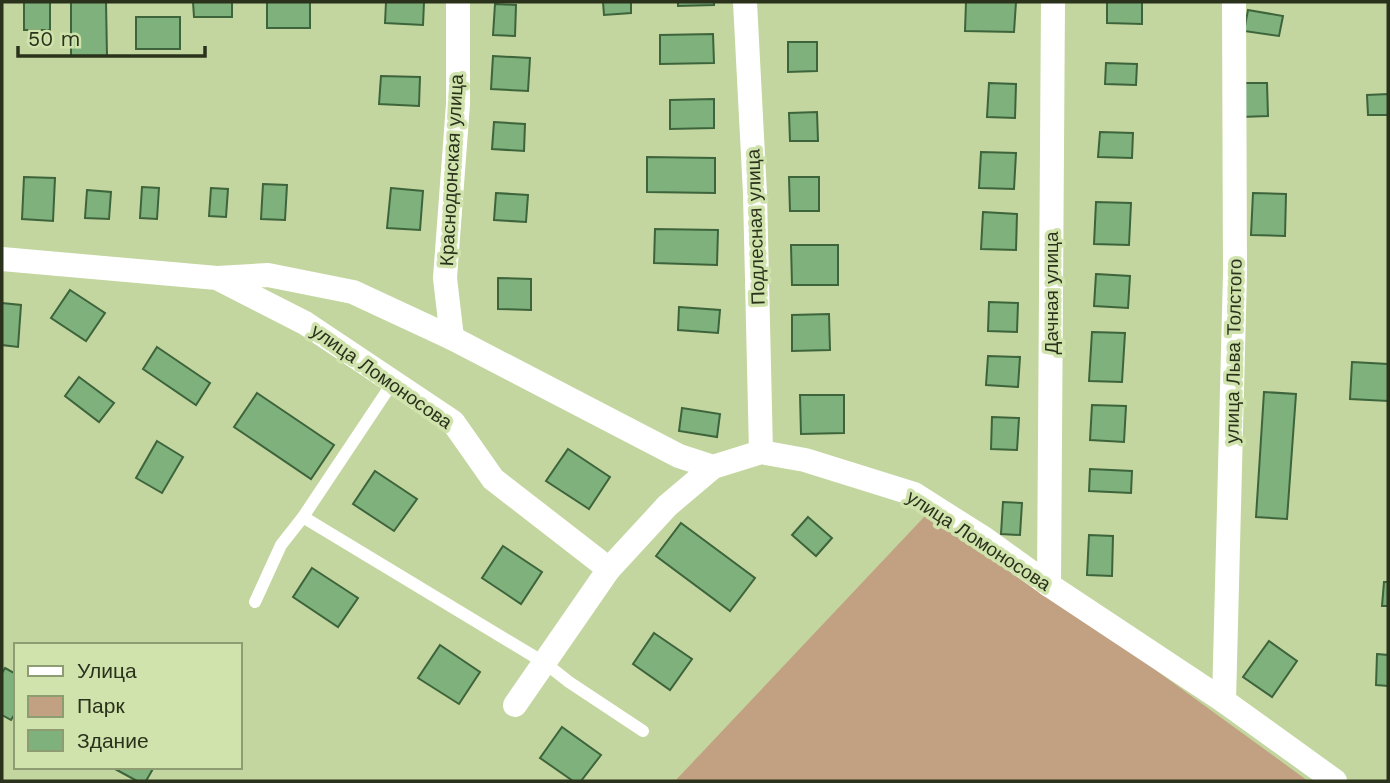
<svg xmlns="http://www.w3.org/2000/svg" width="1390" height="783" viewBox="0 0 1390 783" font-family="'Work Sans',sans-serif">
  <rect width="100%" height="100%" fill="#c3d69f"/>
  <polygon fill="#c2a082" points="925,516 1113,639 1308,781 675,781"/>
  <g fill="#7eb17b" stroke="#3e643c" stroke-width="2">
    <rect x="24" y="2" width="26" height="28"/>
    <polygon points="71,2 106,2 107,56 71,56"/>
    <polygon points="193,2 232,2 232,17 194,17"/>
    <rect x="267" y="2" width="43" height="26"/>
    <polygon points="386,2 424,2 423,25 385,23"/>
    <polygon points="603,2 631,2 631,13 604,15"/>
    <polygon points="678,2 714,2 714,5 678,6"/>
    <polygon points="966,2 1016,2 1014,32 965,31"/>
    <polygon points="1107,2 1142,2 1142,24 1107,23"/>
    <polygon points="495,4 516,5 515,36 493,35"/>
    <polygon points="1248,10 1283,16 1279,36 1244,31"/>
    <rect x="136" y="17" width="44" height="32"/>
    <polygon points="713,34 714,63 660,64 660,35"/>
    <polygon points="788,42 817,42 817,71 788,72"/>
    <polygon points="493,56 530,58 528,91 491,89"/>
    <polygon points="1106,63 1137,64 1136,85 1105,84"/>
    <polygon points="381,76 420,77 419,106 379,104"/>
    <polygon points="989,83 1016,84 1015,118 987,117"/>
    <polygon points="1240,83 1267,83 1268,116 1241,117"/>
    <polygon points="1388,94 1388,115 1368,115 1367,95"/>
    <polygon points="714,99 714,128 670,129 670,100"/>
    <polygon points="817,112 818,141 790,141 789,113"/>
    <polygon points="494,122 525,124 524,151 492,149"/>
    <polygon points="1100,132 1133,133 1132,158 1098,157"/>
    <polygon points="981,152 1016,153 1014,189 979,188"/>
    <polygon points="647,157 715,158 715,193 647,192"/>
    <polygon points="24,177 55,178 53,221 22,219"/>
    <polygon points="789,177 819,177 819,211 790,211"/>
    <polygon points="263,184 287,185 285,220 261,219"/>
    <polygon points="142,187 159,188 157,219 140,218"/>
    <polygon points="211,188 228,189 226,217 209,216"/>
    <polygon points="391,188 423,191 420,230 387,228"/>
    <polygon points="87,190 111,192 109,219 85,218"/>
    <polygon points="496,193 528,195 526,222 494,220"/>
    <polygon points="1253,193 1286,194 1285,236 1251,235"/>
    <polygon points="1096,202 1131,203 1129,245 1094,244"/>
    <polygon points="983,212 1017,214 1016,250 981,249"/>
    <polygon points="655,229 718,230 717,265 654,263"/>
    <polygon points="791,245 838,245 838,285 792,285"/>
    <polygon points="1096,274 1130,276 1128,308 1094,306"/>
    <polygon points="498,278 531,279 531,310 498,309"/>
    <polygon points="70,290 105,313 86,341 51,318"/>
    <polygon points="989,302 1018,303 1017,332 988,331"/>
    <polygon points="2,303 21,305 18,347 2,345"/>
    <polygon points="679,307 720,310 718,333 678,330"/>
    <polygon points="829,314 830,350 792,351 792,315"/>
    <polygon points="1092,332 1125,333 1122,382 1089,381"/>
    <polygon points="157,347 210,383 196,405 143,369"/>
    <polygon points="988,356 1020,357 1018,387 986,385"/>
    <polygon points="1352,362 1388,364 1388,401 1350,399"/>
    <polygon points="79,377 114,403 99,422 65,396"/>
    <polygon points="1264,392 1296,394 1287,519 1256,517"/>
    <polygon points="257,393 334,445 311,479 234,427"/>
    <polygon points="800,395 844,395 844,433 801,434"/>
    <polygon points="1092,405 1126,406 1124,442 1090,440"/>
    <polygon points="682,408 720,414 717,437 679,431"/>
    <polygon points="992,417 1019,418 1017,450 991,449"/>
    <polygon points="157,441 183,457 162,493 136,478"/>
    <polygon points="568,449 610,477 589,509 546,481"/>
    <polygon points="1090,469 1132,471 1131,493 1089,491"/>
    <polygon points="375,471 417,499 394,531 353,504"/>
    <polygon points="1003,502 1022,503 1020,535 1001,534"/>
    <polygon points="808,517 832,538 816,556 792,535"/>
    <polygon points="681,523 755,578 730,611 656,556"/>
    <polygon points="1089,535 1113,536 1112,576 1087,575"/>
    <polygon points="503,546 542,572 521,604 482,578"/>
    <polygon points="312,568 358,598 338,627 293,597"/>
    <polygon points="1384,582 1388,582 1388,606 1382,606"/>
    <polygon points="654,633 692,659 670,690 633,664"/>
    <polygon points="1269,641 1297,661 1272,697 1243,677"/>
    <polygon points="440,645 480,672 459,704 418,678"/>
    <polygon points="1377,654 1388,655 1388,686 1376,685"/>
    <polygon points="5,668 16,674 16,712 11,720 2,715 2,673"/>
    <polygon points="562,727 601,755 581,781 573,781 540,758"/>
    <polygon points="116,767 154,767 146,781 137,781 115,769"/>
  </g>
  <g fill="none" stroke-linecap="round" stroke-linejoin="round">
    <g stroke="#fff" stroke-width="12">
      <polyline points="303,517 545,663 569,682 643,731"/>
      <polyline points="255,602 281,545 303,517 393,382"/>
    </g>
    <g stroke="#fff" stroke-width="24">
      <polyline points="745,2 755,194 761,452"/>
      <polyline points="2,259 217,278 305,323 453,422 493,479 609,569"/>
      <polyline points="217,278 268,275 353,292 452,338 679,456 713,467"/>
      <polyline points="452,338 445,278 458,104 458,2"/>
      <polyline points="1049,585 1053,2"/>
      <polyline points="1224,701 1235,273 1234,2"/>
      <polyline points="515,705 609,569 667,506 713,467 761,452 805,460 914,494 985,539 1049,585 1224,701 1335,781"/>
    </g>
  </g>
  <g text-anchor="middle" stroke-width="7" stroke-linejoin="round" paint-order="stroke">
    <g font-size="19" fill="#2b321c" stroke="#d0e3ac">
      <text transform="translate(451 170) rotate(-87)" y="7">Краснодонская улица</text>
      <text transform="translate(755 227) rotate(-92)" y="7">Подлесная улица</text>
      <text transform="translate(1051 293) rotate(-90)" y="7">Дачная улица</text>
      <text transform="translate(1233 351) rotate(-89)" y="7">улица Льва Толстого</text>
      <text transform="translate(382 376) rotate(35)" y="7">улица Ломоносова</text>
      <text transform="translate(979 540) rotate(33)" y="7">улица Ломоносова</text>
    </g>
  </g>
  <rect width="1390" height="783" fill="none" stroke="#2b321c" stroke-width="7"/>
  <rect x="14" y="643" width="228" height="126" fill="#d0e3ac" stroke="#8e9c72" stroke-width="2"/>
  <rect x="28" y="666" width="35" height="10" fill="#ffffff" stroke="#8e9c72" stroke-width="2"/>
  <text x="77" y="678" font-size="21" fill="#2b321c">Улица</text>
  <rect x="28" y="696" width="35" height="21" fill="#c2a082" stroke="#8e9c72" stroke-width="2"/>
  <text x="77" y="713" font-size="21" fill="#2b321c">Парк</text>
  <rect x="28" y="730" width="35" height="21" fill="#7eb17b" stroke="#8e9c72" stroke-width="2"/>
  <text x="77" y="748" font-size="21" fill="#2b321c">Здание</text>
  <path d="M18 46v10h187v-10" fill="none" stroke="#2b321c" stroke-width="3.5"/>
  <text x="28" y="46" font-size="21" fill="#2b321c" stroke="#d0e3ac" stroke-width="5" paint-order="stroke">50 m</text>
</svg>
